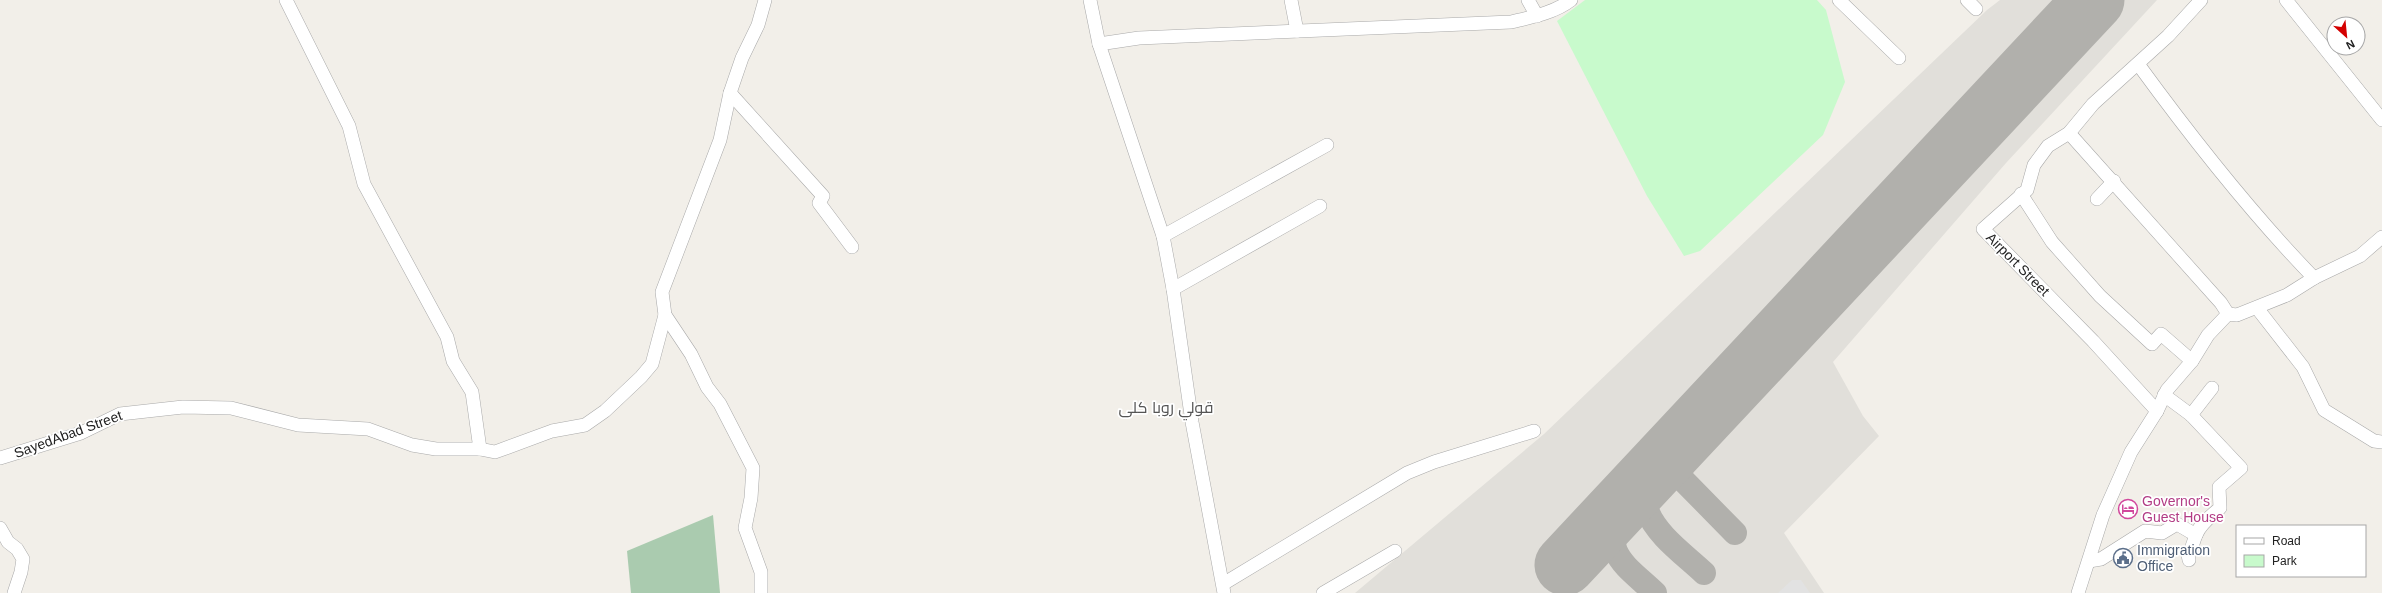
<svg xmlns="http://www.w3.org/2000/svg" width="2382" height="593" viewBox="0 0 2382 593" font-family="Helvetica,Cairo,sans-serif">
  <rect width="100%" height="100%" fill="#f2efe9"/>
  <polygon fill="#e1dfda" points="2000,0 2157,0 2006,163 1833,362 1863,416 1879,436 1784,533 1824,593 1355,593 1544,434 1987,10"/>
  <polygon fill="#aacbaf" points="713,515 720,593 631,593 627,551"/>
  <polygon fill="#c8facc" points="1585,0 1817,0 1826,10 1845,82 1823,135 1700,251 1684,256 1647,196 1557,21"/>
  <polygon fill="#e2e2e2" points="1792,580 1801,580 1810,593 1778,593"/>
  <g fill="none" stroke-linecap="round" stroke-linejoin="round">
    <g stroke="#b1b0ac" stroke-width="24">
      <polyline points="1684,437 1679,457 1682,479 1735,533"/>
      <path d="M1651,473C1647,485 1643,498 1647,510C1656,535 1685,555 1704,573"/>
      <path d="M1619,508C1602,554 1623,563 1655,593"/>
    </g>
    <polyline stroke="#b1b0ac" stroke-width="61" points="1565,565 2094,0"/>
    <defs>
      <g id="minor">
        <polyline points="286,0 349,126 364,184 447,337 453,361 472,392 480,449"/>
        <polyline points="1090,0 1099,44 1163,236 1173,289 1192,422 1224,593"/>
        <polyline points="1291,0 1297,31"/>
        <polyline points="1528,0 1537,16"/>
        <polyline points="1839,0 1899,58"/>
        <polyline points="1967,0 1976,9"/>
        <polyline points="2286,0 2382,120"/>
        <path d="M1099,44L1139,38L1511,22C1532,17 1554,13 1571,0"/>
        <path d="M2138,64C2192,138 2250,212 2314,278"/>
        <polyline points="730,93 823,196 819,203 852,247"/>
        <polyline points="2069,133 2221,303 2228,314"/>
        <polyline points="2021,194 2052,242 2100,296 2152,344 2161,334 2192,361"/>
        <polyline points="2097,199 2114,181"/>
        <polyline points="1163,236 1327,145"/>
        <polyline points="1173,289 1320,206"/>
        <polyline points="2257,308 2303,367 2324,410 2374,441 2382,442"/>
        <path d="M2164,395L2191,415L2241,468L2219,487L2220,508C2211,516 2200,524 2196,535C2193,542 2193,547 2188,555L2189,560"/>
        <polyline points="2157,411 2093,341 1983,229 2027,190 2034,165 2048,146 2069,133 2093,104 2168,36 2201,0"/>
        <polyline points="2191,415 2212,388"/>
        <polyline points="0,458 81,433 120,414 183,407 231,408 298,425 368,429 412,445 436,449 480,449 495,452 552,431 585,425 605,411 641,377 652,364 665,315"/>
        <polyline points="0,528 8,542 17,549 23,559 21,572 14,593"/>
        <polyline points="2089,561 2101,559 2145,531 2162,533 2177,524 2196,535"/>
        <polyline points="1223,584 1407,473 1434,462 1534,431"/>
        <polyline points="761,593 761,572 745,528 751,498 753,468 720,404 707,387 691,354 665,315 662,292 720,140 730,93 742,58 758,25 765,0"/>
        <polyline points="1323,593 1395,551"/>
        <polyline points="2078,593 2103,515 2131,452 2157,411 2167,390 2192,361 2208,335 2228,314 2237,315 2287,295 2314,278 2360,256 2382,237"/>
      </g>
    </defs>
    <use href="#minor" stroke="#a9a9a9" stroke-width="14"/>
    <use href="#minor" stroke="#fff" stroke-width="13"/>
  </g>
  <defs>
    <symbol id="hotel-ring" viewBox="-11 -11 22 22"><circle r="9.5" fill="#fff" stroke="#d1479c" stroke-width="1.5"/><path d="M-6-4.5h1.5V1H6V5H4.5V3h-9V5H-6ZM-4 0a1.8 1.8 0 1 1 3.6 0ZM.5 0V-2.5h3Q6-2.5 6 0Z" fill="#d1479c"/></symbol>
    <symbol id="civic-ring" viewBox="-11 -11 22 22"><circle r="9.5" fill="#fff" stroke="#5c6f8a" stroke-width="1.5"/><path d="M-.6-6.5H3V-4.5H.6V-3L4-1V1h2V6H-6V1h2V-1L-.6-3ZM-1.2 2.5V6h2.4V2.5Z" fill="#5c6f8a"/></symbol>
  </defs>
  <g fill-rule="evenodd">
    <use href="#hotel-ring" x="2117" y="498" width="22" height="22"/>
    <use href="#civic-ring" x="2112" y="547" width="22" height="22"/>
  </g>
  <g text-anchor="middle" stroke-width="3.5" stroke-linejoin="round" paint-order="stroke">
    <g font-size="14" fill="#222" stroke="#fff">
      <text transform="translate(2018 264) rotate(45)" y="5">Airport Street</text>
      <text transform="translate(68 434) rotate(-20)" y="5">SayedAbad Street</text>
    </g>
    <g font-size="14" fill="#b23c85" stroke="#fff" text-anchor="start">
      <text x="2142" y="506">Governor's<tspan x="2142" dy="16">Guest House</tspan></text>
    </g>
    <g font-size="14" fill="#4e5e75" stroke="#fff" text-anchor="start">
      <text x="2137" y="555">Immigration<tspan x="2137" dy="16">Office</tspan></text>
    </g>
    <g font-size="16" fill="#555" stroke="#fff">
      <text x="1166" y="413">قولي روبا کلی</text>
    </g>
  </g>
  <rect x="2236" y="525" width="130" height="52" fill="#ffffff" stroke="#a7a7a7"/>
  <rect x="2244" y="538" width="20" height="6" fill="#ffffff" stroke="#a7a7a7"/>
  <text x="2272" y="545" font-size="12" fill="#222222">Road</text>
  <rect x="2244" y="555" width="20" height="12" fill="#c8facc" stroke="#a7a7a7"/>
  <text x="2272" y="565" font-size="12" fill="#222222">Park</text>
  <g transform="translate(2346 36) rotate(153)"><circle r="19" fill="#ffffff" stroke="#a7a7a7"/>
  <path d="M0-3L7 15L0 10L-7 15Z" fill="#d40000"/>
  <text y="-6" font-size="11" font-weight="bold" text-anchor="middle" fill="#222222">N</text>
  </g>
</svg>
